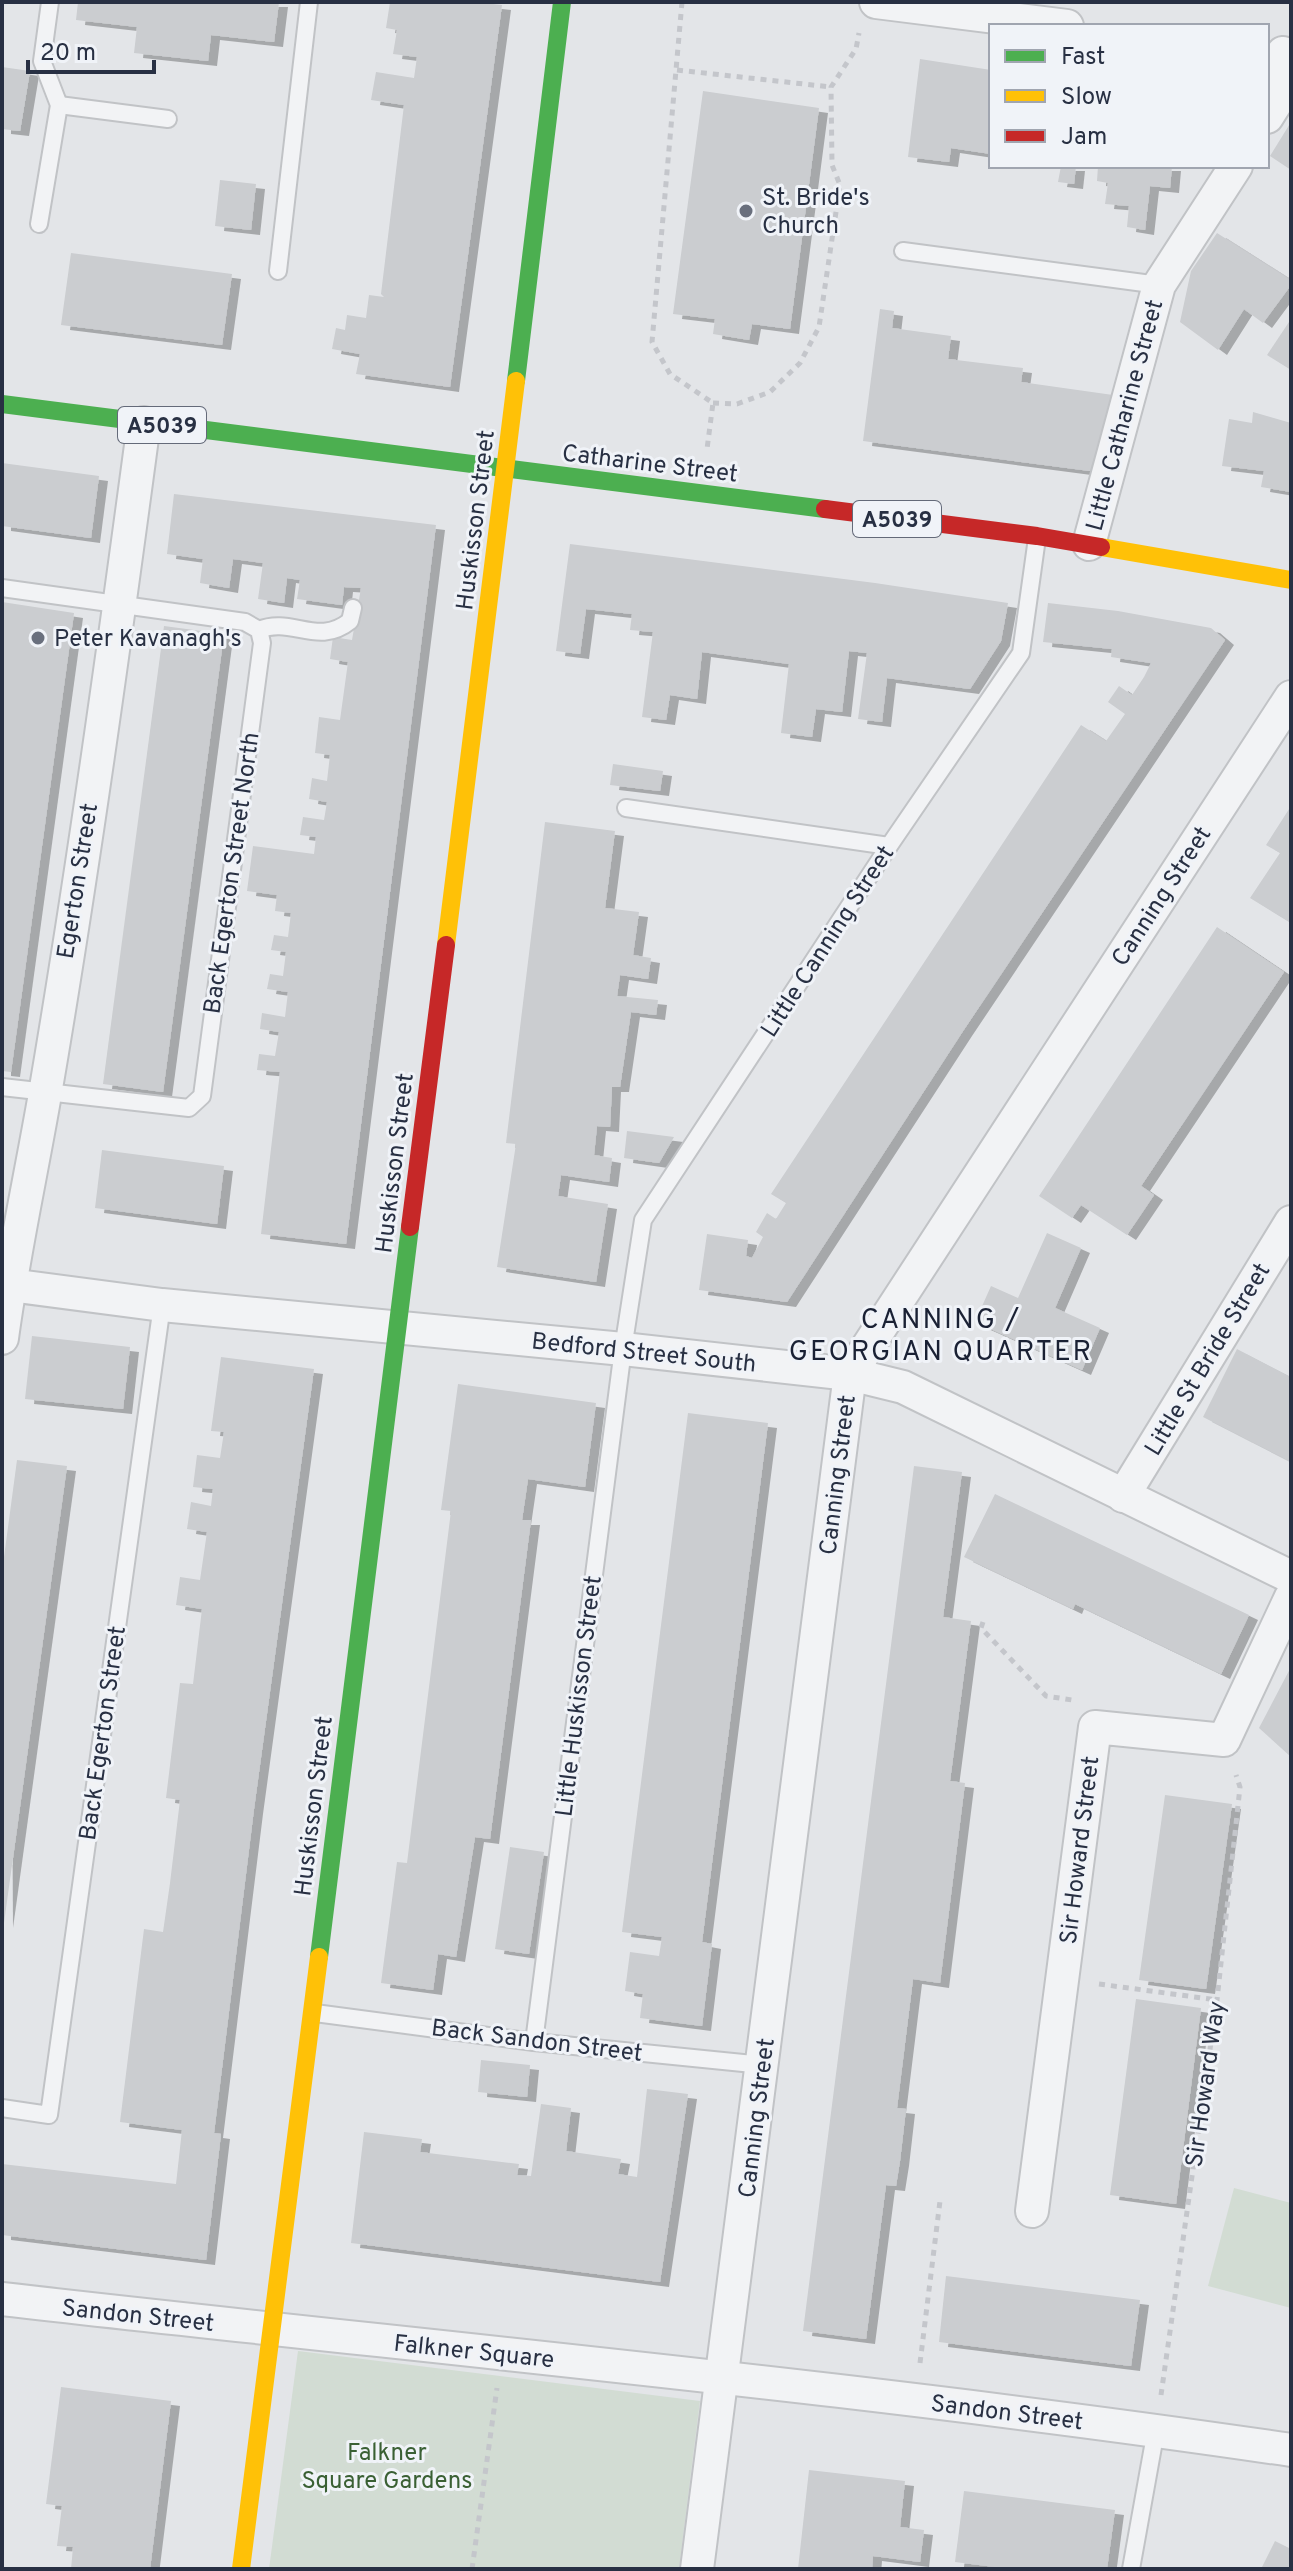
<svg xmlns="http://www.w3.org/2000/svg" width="1293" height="2571" viewBox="0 0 1293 2571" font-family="Overpass,sans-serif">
  <defs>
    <filter id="shadow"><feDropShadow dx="9" dy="5" stdDeviation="0" flood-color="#0004"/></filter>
  </defs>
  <rect width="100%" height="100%" fill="#e3e5e8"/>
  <g fill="#d2dcd3">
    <polygon points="1234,2188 1291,2203 1291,2308 1208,2286"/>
    <polygon points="298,2351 700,2401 679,2569 269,2569"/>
  </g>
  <g fill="#cbcdd0" filter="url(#shadow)">
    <polygon points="78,2 279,2 274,42 211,35 208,61 134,53 137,27 76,20"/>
    <polygon points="390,2 475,2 502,5 450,387 356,374 360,354 332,349 336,328 345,330 347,315 366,318 369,295 384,297 381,294 404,105 371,100 376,72 414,78 417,57 393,54 397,30 386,28"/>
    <polygon points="920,59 991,70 991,154 951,148 949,162 908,157"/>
    <polygon points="2,67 30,71 20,131 2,129"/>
    <polygon points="703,91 819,108 790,329 752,324 749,340 713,334 715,319 673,314"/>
    <polygon points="1291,122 1291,170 1270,156"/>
    <polygon points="1061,166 1076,166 1074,184 1058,182"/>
    <polygon points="1098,166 1172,166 1170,188 1150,186 1145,230 1127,227 1129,206 1105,204 1108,183 1097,181"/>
    <polygon points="220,180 256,184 251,230 215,226"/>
    <polygon points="1217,233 1291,280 1291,285 1263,323 1244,309 1218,350 1180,322 1191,271"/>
    <polygon points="71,253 232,274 222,345 61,325"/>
    <polygon points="880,309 894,311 892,328 951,336 948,359 1023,368 1021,382 1113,395 1090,471 863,441"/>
    <polygon points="1291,319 1291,370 1267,355"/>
    <polygon points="1253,412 1291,423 1291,492 1261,487 1264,471 1222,466 1229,419 1252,423"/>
    <polygon points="2,463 99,476 91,538 2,526"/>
    <polygon points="174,494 436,525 346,1244 261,1234 280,1072 257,1070 259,1054 275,1056 279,1032 260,1029 262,1013 285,1017 288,992 267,989 270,974 283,976 286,952 271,950 274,935 288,937 291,913 275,911 277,895 247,891 253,846 314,854 316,837 300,835 303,817 324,820 327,802 309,799 312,778 327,781 330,755 315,753 319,717 340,720 348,662 330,659 333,637 352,640 361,588 344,587 342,605 297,599 300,580 287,578 284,603 258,599 263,563 233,559 229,588 200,583 203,559 167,554"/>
    <polygon points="570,544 875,583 1008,603 1001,641 970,689 887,678 882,722 858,719 867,653 849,651 842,712 816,709 812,737 781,733 789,664 702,652 697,699 670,695 666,720 642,717 653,632 630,630 632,614 586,609 580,654 556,651"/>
    <polygon points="2,602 74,613 11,1072 2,1071"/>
    <polygon points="1048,603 1118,611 1211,628 1225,640 963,1031 787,1302 699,1290 707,1234 748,1240 746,1256 752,1258 763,1237 756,1232 767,1213 776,1219 786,1203 771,1194 1081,725 1106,741 1125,714 1108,702 1119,686 1132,695 1144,677 1151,663 1111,657 1112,649 1043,642"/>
    <polygon points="164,626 224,634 163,1092 103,1084"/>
    <polygon points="613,764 663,771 660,791 610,785"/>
    <polygon points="1291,806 1291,919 1289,922 1250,898 1280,853 1266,845"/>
    <polygon points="545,822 615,831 605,908 639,912 633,955 651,958 648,979 620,975 617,996 658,1000 656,1015 631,1012 620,1087 612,1087 610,1127 597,1126 594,1155 612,1158 609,1182 561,1175 558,1196 608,1204 596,1282 497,1267 516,1144 506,1143"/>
    <polygon points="1217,927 1284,972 1141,1186 1154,1195 1127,1235 1081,1205 1072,1218 1039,1196"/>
    <polygon points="627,1131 674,1137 659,1163 624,1158"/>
    <polygon points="102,1150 224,1166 217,1224 95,1208"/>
    <polygon points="1047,1233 1081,1248 1055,1308 1100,1328 1082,1370 975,1322 991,1286 1018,1298"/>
    <polygon points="32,1336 130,1347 123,1409 25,1399"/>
    <polygon points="1237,1349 1291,1377 1291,1462 1203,1417"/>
    <polygon points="221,1357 314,1369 254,1809 214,2133 221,2134 206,2260 2,2235 2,2164 176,2184 182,2130 120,2122 144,1929 163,1932 170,1883 180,1800 166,1798 180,1683 193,1684 202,1609 176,1605 180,1577 200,1580 207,1532 187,1529 191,1502 211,1506 213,1489 193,1487 197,1455 220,1458 224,1432 211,1431"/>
    <polygon points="458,1384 596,1403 585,1487 528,1479 522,1520 531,1520 490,1839 475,1837 456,1957 438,1954 433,1990 381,1983 397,1862 407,1863 451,1511 441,1510"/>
    <polygon points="688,1413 768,1423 702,1942 712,1944 702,2026 640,2018 643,1994 625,1991 630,1952 659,1956 662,1937 622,1932"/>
    <polygon points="17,1460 67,1466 4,1923 2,1572"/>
    <polygon points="914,1466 962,1472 943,1617 971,1621 950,1781 965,1783 940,1983 913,1979 897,2108 906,2109 900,2161 896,2186 886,2185 866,2339 803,2331"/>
    <polygon points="995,1494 1249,1615 1221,1674 1075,1604 1073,1609 964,1557"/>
    <polygon points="1291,1667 1291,1757 1259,1728"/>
    <polygon points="1165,1795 1232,1804 1206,1989 1139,1980"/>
    <polygon points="510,1847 544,1852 529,1954 495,1949"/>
    <polygon points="1136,1999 1201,2008 1176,2204 1110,2195"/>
    <polygon points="481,2060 530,2065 527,2097 478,2092"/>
    <polygon points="647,2089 688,2094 660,2282 351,2243 364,2132 422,2139 420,2152 519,2164 517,2175 531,2176 541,2104 571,2108 566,2151 621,2159 618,2174 637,2177"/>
    <polygon points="946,2276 1140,2300 1131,2366 939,2342"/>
    <polygon points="61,2387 171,2401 150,2569 71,2569 73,2547 57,2546 62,2506 46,2504"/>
    <polygon points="809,2470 905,2481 900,2527 924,2530 920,2562 873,2556 872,2569 798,2569"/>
    <polygon points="964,2491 1115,2510 1107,2569 1011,2569 955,2562"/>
    <polygon points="1275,2541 1291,2549 1291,2569 1261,2569"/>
  </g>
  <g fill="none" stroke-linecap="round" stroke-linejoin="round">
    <defs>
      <g id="lane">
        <polyline points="59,105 168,119"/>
        <polyline points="39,224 59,105 42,61 50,2"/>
        <polyline points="903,251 1159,285"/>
        <polyline points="278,271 309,2"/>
        <polyline points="2,588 245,622 259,630 262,643 202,1096 189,1108 2,1087"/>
        <path d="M259,630C291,616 318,647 350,621L353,608"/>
        <polyline points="626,808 889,846"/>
        <polyline points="315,2013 534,2042 763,2065"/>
        <polyline points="534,2042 623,1349 643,1220 889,846 1021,653 1037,538"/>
        <polyline points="2,2108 49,2115 162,1305"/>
        <polyline points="1131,2569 1156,2430"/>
      </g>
      <g id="street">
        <polyline points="876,2 1067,26"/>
        <polyline points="1267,117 1286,87 1283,53"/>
        <polyline points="1089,544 1159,285 1236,166"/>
        <polyline points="2,1284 162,1305 623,1349 850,1374 903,1387 1291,1577"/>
        <path d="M2,1338C13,1256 31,1175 45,1094C83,871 114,647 144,423"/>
        <polyline points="1123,1496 1291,1222"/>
        <polyline points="1032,2211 1095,1727 1224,1740 1291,1597"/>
        <path d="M2,2299C432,2348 863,2387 1291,2450"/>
        <polyline points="697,2569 850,1374 1291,697"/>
      </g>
    </defs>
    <use href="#lane" stroke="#c1c3c6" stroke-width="20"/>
    <use href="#street" stroke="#c1c3c6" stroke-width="36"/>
    <g stroke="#c4c6cb" stroke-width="5" stroke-dasharray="6 6" stroke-linecap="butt">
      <polyline points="682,2 652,342 670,374 713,403 707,449"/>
      <polyline points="677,70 831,87"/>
      <polyline points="713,403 737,404 770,392 800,363 819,327 840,185 832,165 831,87 856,49 859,33"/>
      <polyline points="983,1622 981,1628 1046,1696 1072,1700"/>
      <polyline points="1099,1984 1217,2000"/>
      <polyline points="920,2363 940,2201"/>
      <polyline points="1161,2395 1217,2000 1240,1787 1236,1775"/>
      <polyline points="472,2569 497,2388"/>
    </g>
    <use href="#lane" stroke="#f2f3f5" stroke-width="16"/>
    <use href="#street" stroke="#f2f3f5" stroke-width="32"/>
    <g stroke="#4caf50" stroke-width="18">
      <polyline points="516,381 562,2"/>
      <polyline points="2,404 825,509"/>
      <polyline points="319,1957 410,1227"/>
    </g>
    <g stroke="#ffc107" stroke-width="18">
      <polyline points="1101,547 1291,580"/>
      <polyline points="446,945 516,381"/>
      <polyline points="241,2569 319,1957"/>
    </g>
    <g stroke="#c62828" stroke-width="18">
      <polyline points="825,509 1037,536 1101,547"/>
      <polyline points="410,1227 446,945"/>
    </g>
  </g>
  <g fill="#696f7d" stroke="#f0f3f8" stroke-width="3">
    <circle cx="746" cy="211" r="8"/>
    <circle cx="38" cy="638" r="8"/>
  </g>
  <g text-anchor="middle" stroke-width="6" stroke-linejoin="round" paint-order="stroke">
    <g fill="#f0f3f8" stroke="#646a79" stroke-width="2">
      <rect x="118" y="407" width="88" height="36" rx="6"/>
      <rect x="853" y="501" width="88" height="36" rx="6"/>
    </g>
    <g font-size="22" font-weight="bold" fill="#283043">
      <text x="162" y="433">A5039</text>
      <text x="897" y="527">A5039</text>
    </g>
    <g font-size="24" fill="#283043" stroke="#f0f3f8" text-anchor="start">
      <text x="762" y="205">St. Bride's<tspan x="762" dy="28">Church</tspan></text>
      <text x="54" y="646">Peter Kavanagh's</text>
    </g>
    <g font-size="24" fill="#283043" stroke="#f0f3f8">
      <text transform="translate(1124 415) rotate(-75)" y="8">Little Catharine Street</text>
      <text transform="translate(650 463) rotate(7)" y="8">Catharine Street</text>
      <text transform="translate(475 520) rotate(-83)" y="8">Huskisson Street</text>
      <text transform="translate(231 873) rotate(-82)" y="8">Back Egerton Street North</text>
      <text transform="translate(77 881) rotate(-81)" y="8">Egerton Street</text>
      <text transform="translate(1161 896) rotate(-57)" y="8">Canning Street</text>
      <text transform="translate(827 941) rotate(-57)" y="8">Little Canning Street</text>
      <text transform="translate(394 1163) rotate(-83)" y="8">Huskisson Street</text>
      <text transform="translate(644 1352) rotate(6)" y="8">Bedford Street South</text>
      <text transform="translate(1207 1359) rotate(-59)" y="8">Little St Bride Street</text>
      <text transform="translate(837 1475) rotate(-83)" y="8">Canning Street</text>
      <text transform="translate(578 1696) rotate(-83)" y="8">Little Huskisson Street</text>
      <text transform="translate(102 1733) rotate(-82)" y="8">Back Egerton Street</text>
      <text transform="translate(313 1806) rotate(-83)" y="8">Huskisson Street</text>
      <text transform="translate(1079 1850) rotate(-83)" y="8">Sir Howard Street</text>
      <text transform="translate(537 2040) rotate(7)" y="8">Back Sandon Street</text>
      <text transform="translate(1205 2084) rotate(-82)" y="8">Sir Howard Way</text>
      <text transform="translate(756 2118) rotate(-83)" y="8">Canning Street</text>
      <text transform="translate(138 2315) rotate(6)" y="8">Sandon Street</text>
      <text transform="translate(474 2351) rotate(6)" y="8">Falkner Square</text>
      <text transform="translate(1007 2412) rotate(7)" y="8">Sandon Street</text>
    </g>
    <g font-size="24" fill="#3a6034" stroke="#f0f3f8">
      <text x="387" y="2460">Falkner<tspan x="387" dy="28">Square Gardens</tspan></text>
    </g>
    <g font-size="28" letter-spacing="2" fill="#1a2134" stroke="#f0f3f8">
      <text x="941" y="1328">CANNING /<tspan x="941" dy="32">GEORGIAN QUARTER</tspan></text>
    </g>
  </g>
  <rect width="1293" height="2571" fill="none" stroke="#283043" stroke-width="8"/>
  <rect x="989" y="24" width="280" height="144" fill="#f0f3f8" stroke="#a0a5b0" stroke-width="2"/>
  <rect x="1005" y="50" width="40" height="12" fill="#4caf50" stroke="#a0a5b0" stroke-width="2"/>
  <text x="1061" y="64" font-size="24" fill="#283043">Fast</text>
  <rect x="1005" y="90" width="40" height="12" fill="#ffc107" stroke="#a0a5b0" stroke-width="2"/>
  <text x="1061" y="104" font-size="24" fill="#283043">Slow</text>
  <rect x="1005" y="130" width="40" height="12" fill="#c62828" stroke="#a0a5b0" stroke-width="2"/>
  <text x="1061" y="144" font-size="24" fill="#283043">Jam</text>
  <path d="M28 60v12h126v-12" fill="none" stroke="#283043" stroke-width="4"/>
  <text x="40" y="60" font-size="24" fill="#283043" stroke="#f0f3f8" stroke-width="6" paint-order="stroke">20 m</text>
</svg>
